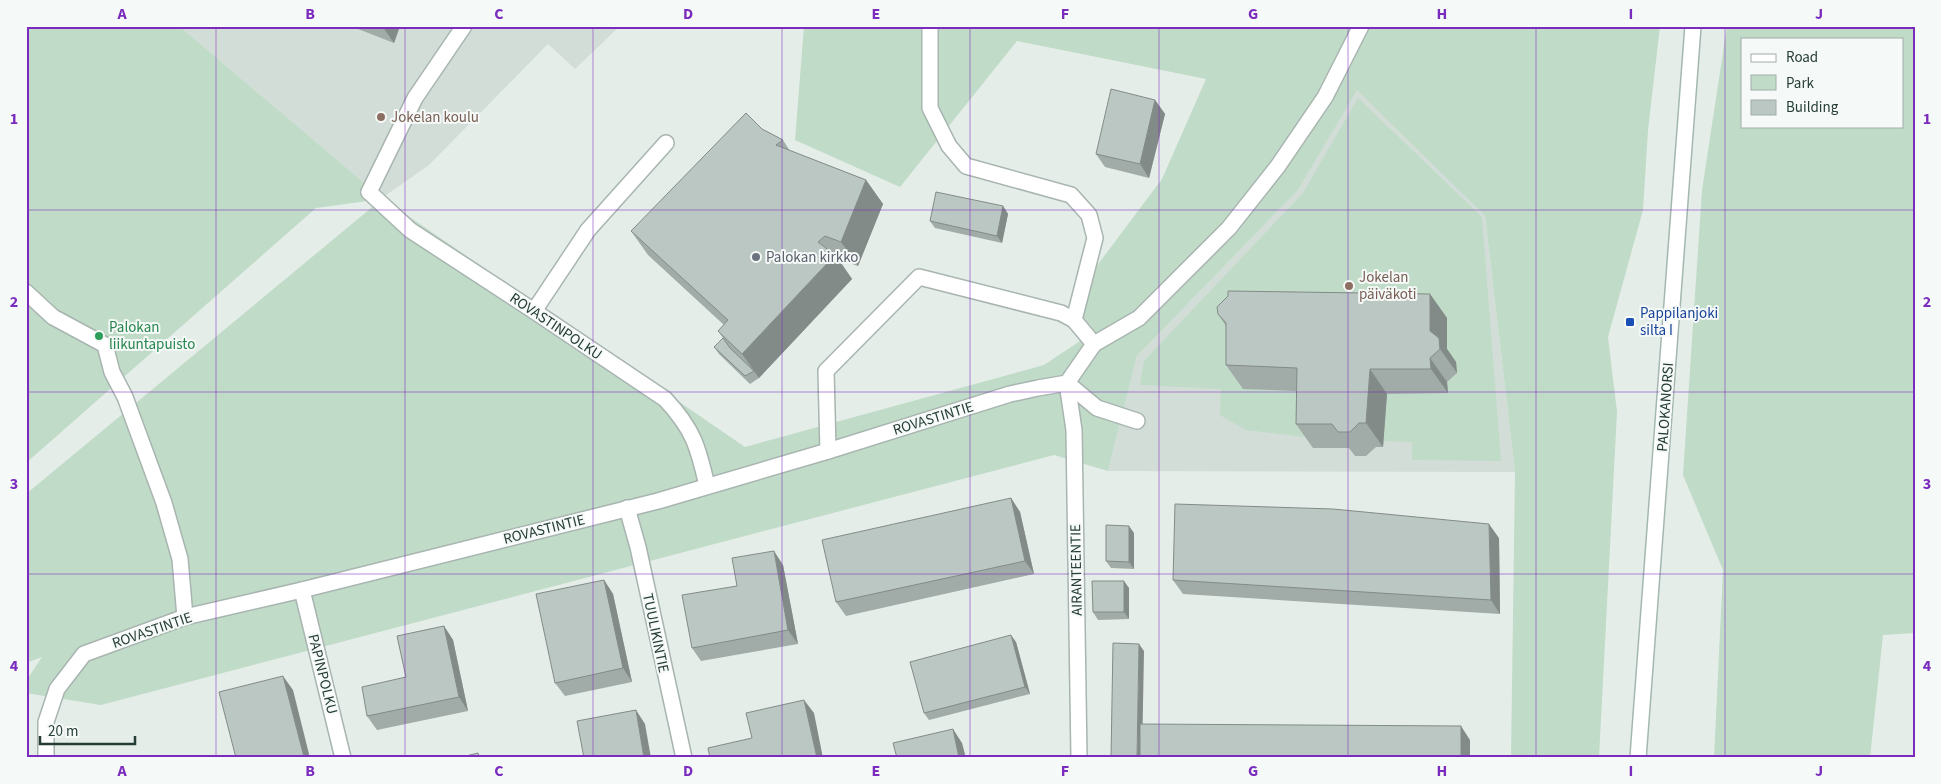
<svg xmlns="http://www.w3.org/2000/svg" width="1941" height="784" viewBox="0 0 1941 784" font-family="'Source Sans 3',sans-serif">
  <rect width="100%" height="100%" fill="#e5ede9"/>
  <g fill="#d3ddd8">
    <polygon points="179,26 620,26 575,69 548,44 429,165 382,198"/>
    <polygon points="1357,89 1485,216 1515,472 1108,471 1137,356 1298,190"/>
  </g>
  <g fill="#c0dbc7" fill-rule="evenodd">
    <polygon points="26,26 179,26 382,198 745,447 1044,365 1095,331 1083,317 1093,271 1162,179 1206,79 1017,41 900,187 795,140 804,26 1660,26 1648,130 1643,210 1608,337 1617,412 1599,758 1511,758 1515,472 1485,216 1357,90 1298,190 1137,356 1108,471 1054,455 101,705 26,693 26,681 42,657 26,663 26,494 382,199 316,208 26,463"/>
    <path d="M1727,26H1915V633L1883,635L1870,758H1714L1723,570L1683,475L1702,190ZM1742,39H1902V126H1742Z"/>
    <polygon points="1358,98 1482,217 1501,461 1412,460 1412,442 1383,441 1387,394 1447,382 1457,373 1456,362 1314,392 1313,438 1246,430 1220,415 1221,389 1140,385 1144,361 1303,193"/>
  </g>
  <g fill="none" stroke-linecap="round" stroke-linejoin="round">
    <defs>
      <g id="service">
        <polyline points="930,26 930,108 949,146 966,166 1071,195 1089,215 1095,238 1074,320"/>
        <polyline points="369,192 415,98 464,26"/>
        <polyline points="26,292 53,317 105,345 112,372 125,397 164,503 180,559 185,617"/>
        <polyline points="534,311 588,230 666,143"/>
        <polyline points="1067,383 1097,408 1137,421"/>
        <polyline points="828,451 826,371 919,277 1061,313 1074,320 1094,344 1139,318 1229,228 1278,166 1325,97 1361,26"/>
      </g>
      <g id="minor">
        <path d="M369,192L410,230L534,311L665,399C693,429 698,446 707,486"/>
        <polyline points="1067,383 1074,430 1079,758"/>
        <polyline points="627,508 638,547 684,758"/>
        <polyline points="302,590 343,758"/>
        <polyline points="46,758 46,722 57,689 84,654 185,617 302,590 658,501 828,451 1010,394 1038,388 1067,383 1094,344"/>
      </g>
      <polyline id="secondary" points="1638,758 1693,26"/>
    </defs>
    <use href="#service" stroke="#a8b5b0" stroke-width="18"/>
    <use href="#minor" stroke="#a8b5b0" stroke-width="18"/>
    <use href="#secondary" stroke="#a4b7b0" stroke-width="18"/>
    <use href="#service" stroke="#fff" stroke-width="15"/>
    <use href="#minor" stroke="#fff" stroke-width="15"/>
    <use href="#secondary" stroke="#fff" stroke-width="15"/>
  </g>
  <g fill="#a1aba7">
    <polygon points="356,26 400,26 394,43 358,29"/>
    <polygon points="1155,100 1165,114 1149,178 1105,167 1096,154"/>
    <polygon points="762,129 783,140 790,151 866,180 883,204 858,266 841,260 840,261 852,279 759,378 750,384 719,354 714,347 723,338 718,331 724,325 648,255 631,231"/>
    <polygon points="1003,206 1008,214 1002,243 935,228 930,221"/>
    <polygon points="1430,294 1447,318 1447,349 1456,362 1457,373 1447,382 1448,393 1387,394 1383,447 1376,447 1366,456 1355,456 1349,448 1313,448 1296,424 1296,391 1243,389 1226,365 1226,326 1218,314"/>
    <polygon points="1011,498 1020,512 1034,574 846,616 836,602"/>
    <polygon points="1134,533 1134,569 1111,568 1106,561"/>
    <polygon points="1499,538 1500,614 1183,594 1173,580"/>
    <polygon points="783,565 798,644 701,661 692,648 737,586"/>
    <polygon points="604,580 613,594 632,682 565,696 555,683"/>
    <polygon points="1129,588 1129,619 1098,620 1093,612"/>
    <polygon points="444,626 453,640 468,711 377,730 367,716 406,677"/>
    <polygon points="1016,642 1030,694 929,720 924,713"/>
  </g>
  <g fill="#838b88">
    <polygon points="382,26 400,26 394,43"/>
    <polygon points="1155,100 1165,114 1149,178 1140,164"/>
    <polygon points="866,180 883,204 858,266 841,242"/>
    <polygon points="1003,206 1008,214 1002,243 997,236"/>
    <polygon points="835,255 852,279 759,378 742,354"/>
    <polygon points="1430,294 1447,318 1447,349 1456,362 1457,373 1440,349 1430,331"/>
    <polygon points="1430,358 1447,382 1448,393 1431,369"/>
    <polygon points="1370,369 1387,394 1383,447 1366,423"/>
    <polygon points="1011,498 1020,512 1034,574 1025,561"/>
    <polygon points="1489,524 1499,538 1500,614 1491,600"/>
    <polygon points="1129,526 1134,533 1134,569 1129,562"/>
    <polygon points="774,551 783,565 798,644 788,630"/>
    <polygon points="604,580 613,594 632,682 623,668"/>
    <polygon points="1124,581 1129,588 1129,619 1124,612"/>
    <polygon points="444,626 453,640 468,711 459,697"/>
    <polygon points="1011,635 1016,642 1030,694 1025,687"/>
    <polygon points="1139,644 1144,651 1142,758 1137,758"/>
    <polygon points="283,676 293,690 310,758 304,758 304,757"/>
    <polygon points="804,700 814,713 823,758 817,758"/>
    <polygon points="636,710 645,724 651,758 644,758"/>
    <polygon points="1461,726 1470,740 1470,758 1461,758"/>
    <polygon points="953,729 962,743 966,758 959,758"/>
  </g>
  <g fill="#bbc7c2" stroke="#838b88">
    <polygon points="1111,89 1155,100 1140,164 1096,154"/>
    <polygon points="746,113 762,129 783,140 776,145 866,180 841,242 825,236 818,242 835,255 742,354 718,331 728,320 631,231"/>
    <polygon points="936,192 1003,206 997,236 930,221"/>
    <polygon points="1228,291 1430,294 1430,331 1439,338 1440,349 1430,358 1431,369 1370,369 1366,423 1359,423 1350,432 1338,432 1332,424 1296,424 1297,368 1226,365 1226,323 1218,314 1217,307 1228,296"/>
    <polygon points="723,338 730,348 754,371 745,376 714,347"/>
    <polygon points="1011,498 1025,561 836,602 822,540"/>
    <polygon points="1175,504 1333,509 1489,524 1491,600 1173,580"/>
    <polygon points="1106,525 1129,526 1129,562 1106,561"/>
    <polygon points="774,551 788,630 692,648 682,595 737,586 732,558"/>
    <polygon points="604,580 623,668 555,683 536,594"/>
    <polygon points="1092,581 1124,581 1124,612 1093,612"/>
    <polygon points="444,626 459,697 367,716 362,687 406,677 397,636"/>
    <polygon points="1011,635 1025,687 924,713 910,662"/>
    <polygon points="1113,643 1139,644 1137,758 1111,758"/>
    <polygon points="283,676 304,757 301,758 236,758 219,692"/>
    <polygon points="804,700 817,758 710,758 708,748 752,738 746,713"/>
    <polygon points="636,710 644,758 584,758 577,721"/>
    <polygon points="1140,724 1461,726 1461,758 1140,758"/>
    <polygon points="953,729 959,758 897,758 893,743"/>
    <polygon points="478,753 480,758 458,758"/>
  </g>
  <path fill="none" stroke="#7b2cbf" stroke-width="1" stroke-opacity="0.55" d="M216,26V758M405,26V758M593,26V758M782,26V758M970,26V758M1159,26V758M1348,26V758M1536,26V758M1725,26V758M26,210H1915M26,392H1915M26,574H1915"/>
  <g fill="#8d6e63" stroke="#f5f9f7" stroke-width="2">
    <circle cx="381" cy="117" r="5"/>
    <circle cx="1349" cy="286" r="5"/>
  </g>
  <circle fill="#6b7280" stroke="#f5f9f7" stroke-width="2" cx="756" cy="257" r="5"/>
  <rect fill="#1a4fb4" stroke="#f5f9f7" stroke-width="2" x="1625" y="317" width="10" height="10" rx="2.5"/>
  <circle fill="#2e9e5b" stroke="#f5f9f7" stroke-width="2" cx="99" cy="336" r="5"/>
  <g text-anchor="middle" stroke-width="4" stroke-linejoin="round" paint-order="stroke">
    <g font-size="15" fill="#785e54" stroke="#f5f9f7" text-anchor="start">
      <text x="391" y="122">Jokelan koulu</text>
      <text x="1359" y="282">Jokelan<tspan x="1359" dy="17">päiväkoti</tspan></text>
    </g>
    <g font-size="15" fill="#5b616d" stroke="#f5f9f7" text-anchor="start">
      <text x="766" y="262">Palokan kirkko</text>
    </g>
    <g font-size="15" fill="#164399" stroke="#f5f9f7" text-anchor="start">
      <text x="1640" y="318">Pappilanjoki<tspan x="1640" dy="17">silta I</tspan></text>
    </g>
    <g font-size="15" fill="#263d36" stroke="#f5f9f7">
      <text transform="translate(556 326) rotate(34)" y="5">ROVASTINPOLKU</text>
      <text transform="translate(1665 407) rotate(-86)" y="5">PALOKANORSI</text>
      <text transform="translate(933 418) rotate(-17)" y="5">ROVASTINTIE</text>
      <text transform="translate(544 529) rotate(-14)" y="5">ROVASTINTIE</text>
      <text transform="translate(1076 570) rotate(-91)" y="5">AIRANTEENTIE</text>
      <text transform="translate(152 630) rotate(-19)" y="5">ROVASTINTIE</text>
      <text transform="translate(656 633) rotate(78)" y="5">TUULIKINTIE</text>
      <text transform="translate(323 674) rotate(76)" y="5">PAPINPOLKU</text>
    </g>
    <g font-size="15" fill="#27864d" stroke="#f5f9f7" text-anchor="start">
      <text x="109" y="332">Palokan<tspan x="109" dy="17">liikuntapuisto</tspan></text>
    </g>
  </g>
  <rect width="1941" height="784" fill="none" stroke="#f5f9f7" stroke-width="55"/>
  <rect x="1741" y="38" width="162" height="90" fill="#f5f9f7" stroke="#a2aeaa"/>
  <rect x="1751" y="54" width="25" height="8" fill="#ffffff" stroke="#a2aeaa"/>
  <text x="1786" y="62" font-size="15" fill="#263d36">Road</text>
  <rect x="1751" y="75" width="25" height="15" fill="#c0dbc7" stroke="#a2aeaa"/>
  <text x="1786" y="88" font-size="15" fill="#263d36">Park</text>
  <rect x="1751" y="100" width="25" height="15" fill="#bbc7c2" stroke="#a2aeaa"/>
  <text x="1786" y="112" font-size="15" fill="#263d36">Building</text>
  <path d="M40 736v8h95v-8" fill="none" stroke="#263d36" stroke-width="2.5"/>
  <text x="48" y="736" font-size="15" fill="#263d36" stroke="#f5f9f7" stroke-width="4" paint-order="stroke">20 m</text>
  <rect x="28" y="28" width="1886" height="728" fill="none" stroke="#7b2cbf" stroke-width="2"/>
  <g font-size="16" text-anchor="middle" font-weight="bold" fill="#7b2cbf">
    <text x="122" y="19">A</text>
    <text x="310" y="19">B</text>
    <text x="499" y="19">C</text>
    <text x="688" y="19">D</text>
    <text x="876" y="19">E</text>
    <text x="1065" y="19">F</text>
    <text x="1253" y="19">G</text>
    <text x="1442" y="19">H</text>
    <text x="1631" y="19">I</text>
    <text x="1819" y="19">J</text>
    <text x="14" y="124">1</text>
    <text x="1927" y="124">1</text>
    <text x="14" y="307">2</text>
    <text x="1927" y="307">2</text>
    <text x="14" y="489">3</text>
    <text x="1927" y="489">3</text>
    <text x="14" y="671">4</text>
    <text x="1927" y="671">4</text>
    <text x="122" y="776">A</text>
    <text x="310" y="776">B</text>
    <text x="499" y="776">C</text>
    <text x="688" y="776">D</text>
    <text x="876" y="776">E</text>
    <text x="1065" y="776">F</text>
    <text x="1253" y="776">G</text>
    <text x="1442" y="776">H</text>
    <text x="1631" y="776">I</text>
    <text x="1819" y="776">J</text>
  </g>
</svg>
